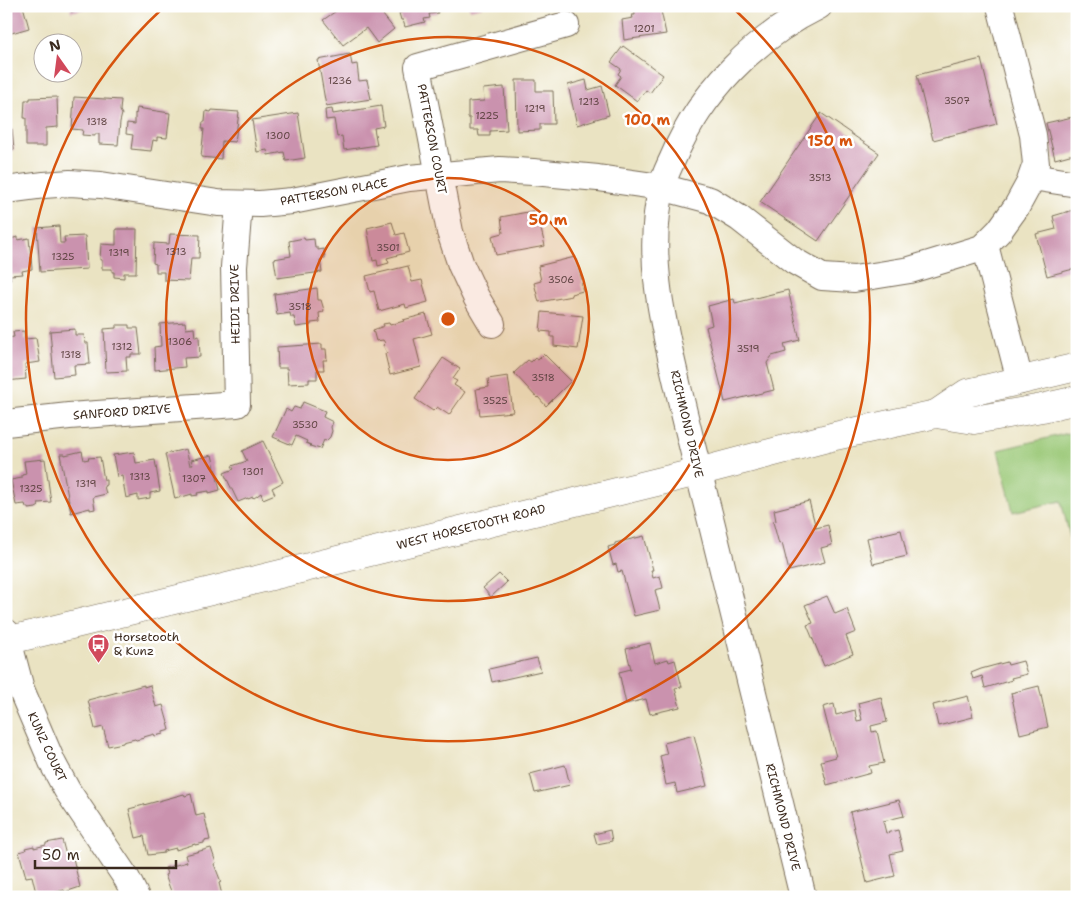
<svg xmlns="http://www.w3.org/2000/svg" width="1083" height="903" viewBox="0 0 1083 903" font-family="'Shantell Sans',sans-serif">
  <rect width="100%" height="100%" fill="#fff"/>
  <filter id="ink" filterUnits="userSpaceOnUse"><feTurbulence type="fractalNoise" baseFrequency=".02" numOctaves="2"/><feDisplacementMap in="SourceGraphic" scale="10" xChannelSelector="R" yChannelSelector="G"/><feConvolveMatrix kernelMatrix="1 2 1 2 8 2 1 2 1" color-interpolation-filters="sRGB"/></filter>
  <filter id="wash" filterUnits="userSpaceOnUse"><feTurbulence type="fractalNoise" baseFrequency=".0096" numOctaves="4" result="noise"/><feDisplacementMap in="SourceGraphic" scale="20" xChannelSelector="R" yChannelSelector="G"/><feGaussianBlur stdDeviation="1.12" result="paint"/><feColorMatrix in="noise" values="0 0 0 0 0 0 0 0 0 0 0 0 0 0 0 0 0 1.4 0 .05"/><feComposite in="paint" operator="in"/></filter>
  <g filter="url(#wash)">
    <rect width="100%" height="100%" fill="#eae3c2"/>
    <polygon fill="#9ac876" stroke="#6a794a" points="1077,431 1077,565 1061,501 1013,512 998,450"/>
    <g id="blocks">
      <g fill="#ca92ae">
        <polygon points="6,6 23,6 29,28 8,34 6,30"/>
        <polygon points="70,6 92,6 92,7 71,12"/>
        <polygon points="343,6 383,6 387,12 383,15 394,29 377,43 366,28 343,45 323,20 342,7 343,9"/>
        <polygon points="399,6 436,6 438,13 429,14 430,18 424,19 425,22 405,27 403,20 401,20 399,13 402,12"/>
        <polygon points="469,6 483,6 483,7 470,10"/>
        <polygon points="634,6 660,6 666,34 624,40 622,20 633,18 632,15 635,15"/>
        <polygon points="623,46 663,75 650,93 646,90 637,101 615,85 621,76 618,74 621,69 611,62"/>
        <polygon points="350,54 352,65 357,64 359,81 367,80 371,99 326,106 318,60"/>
        <polygon points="981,59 997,124 933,140 917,75"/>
        <polygon points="516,80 536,80 536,91 553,91 554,124 540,124 540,130 517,131"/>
        <polygon points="586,80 588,90 602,86 609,115 577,125 568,85"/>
        <polygon points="504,87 507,130 490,131 490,136 479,136 478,130 470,130 470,118 468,118 468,102 484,101 483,89"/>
        <polygon points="57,97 58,127 46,128 46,146 26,146 26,118 24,118 25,100 30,100 30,98"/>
        <polygon points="74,97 121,100 120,111 122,114 120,122 118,145 99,144 99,134 95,134 95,136 82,135 83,130 72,129"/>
        <polygon points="381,106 384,126 374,128 377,145 344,150 342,136 337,137 334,119 326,120 325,110 332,109 333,114"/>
        <polygon points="137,108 170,113 167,138 157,137 157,141 153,140 151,151 131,149 133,135 126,134 127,123 135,124 135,113 136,114"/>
        <polygon points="212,110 239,112 235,142 222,141 221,159 201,157 204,129 202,129 203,122 205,122 206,111 211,112"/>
        <polygon points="298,113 305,158 286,161 284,152 268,155 267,150 257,152 252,120"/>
        <polygon points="821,113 879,153 818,241 760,202"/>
        <polygon points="1077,116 1077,153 1055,159 1046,123"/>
        <polygon points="6,129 12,129 14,150 6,151"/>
        <polygon points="1077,209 1077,268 1047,276 1036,234 1056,229 1053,216"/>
        <polygon points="533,211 536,226 540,225 545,246 496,255 492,236 503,233 501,217"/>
        <polygon points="392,222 396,235 404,233 409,252 387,258 389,263 378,266 377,260 373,261 367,228"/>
        <polygon points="59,226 60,243 65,243 64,237 85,236 87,269 40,272 37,228"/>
        <polygon points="116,229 137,229 136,273 124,273 124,278 114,277 114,272 112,272 112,269 102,269 102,260 100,260 101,244 116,245"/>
        <polygon points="170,234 200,235 199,258 191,258 189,281 164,280 164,272 156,272 156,264 153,263 154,243 169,244"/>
        <polygon points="18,237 18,240 29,238 32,269 22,271 23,274 10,275 11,280 6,280 6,240"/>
        <polygon points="304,238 305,240 314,239 315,248 318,248 318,250 324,249 325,259 320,260 322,272 277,278 274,259 291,256 289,241"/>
        <polygon points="575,257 583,283 581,284 583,291 571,294 572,296 539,302 534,283 541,281 538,266"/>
        <polygon points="408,266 412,282 422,280 428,302 406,308 405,304 379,311 374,291 370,292 366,276"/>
        <polygon points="317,288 318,300 321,300 324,310 323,312 319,313 320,322 311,323 311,325 296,327 294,317 291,317 290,313 277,315 274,294"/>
        <polygon points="788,290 800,340 784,344 786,352 772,356 767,363 774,390 725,402 706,327 712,325 708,306 734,299 735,303"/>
        <polygon points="542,312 583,316 578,349 554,346 554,337 551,337 551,332 540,331"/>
        <polygon points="426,314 432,334 414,339 421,367 390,375 385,354 387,353 383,345 385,343 383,340 376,341 373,330 384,326 383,324 389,323 390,325 404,321 403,320"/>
        <polygon points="185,322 186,329 194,328 195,337 199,336 200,357 184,358 185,367 155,370 154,347 161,346 160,324"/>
        <polygon points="116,325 129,325 129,328 138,328 141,354 131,354 131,357 126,357 127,371 106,372 104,329 116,328"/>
        <polygon points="75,329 75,335 84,335 85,343 88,343 90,364 74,365 75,375 54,377 50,331"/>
        <polygon points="24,331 25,339 36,338 40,362 25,364 26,379 6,381 6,338 14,337 13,332"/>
        <polygon points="322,344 322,349 326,349 327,360 323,360 324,370 317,370 317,379 309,379 309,383 288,384 287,368 278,368 277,347"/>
        <polygon points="544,354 571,381 546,406 538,397 537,398 514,373 528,360 531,362 535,358 538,360"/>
        <polygon points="443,358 460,369 453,379 457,381 454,385 465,392 449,415 437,407 433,411 415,399"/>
        <polygon points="508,376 513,412 480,415 476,389 489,387 488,379"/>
        <polygon points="303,402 325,411 323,417 333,422 331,427 332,431 330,437 326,441 324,440 320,449 310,446 311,445 306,443 307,441 296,436 292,445 273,437 286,409 291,412 294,407 300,409"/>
        <polygon points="263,441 283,482 272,488 275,494 263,499 261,493 254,498 253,497 248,499 248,498 238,502 224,473 234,469 232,466 247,461 242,451"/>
        <polygon points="186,449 190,465 193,465 191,460 212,455 220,490 209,493 209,491 197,493 198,495 192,496 192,494 175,499 165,454"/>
        <polygon points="82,451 84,460 89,459 88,458 100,457 104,480 106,480 106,485 104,486 106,494 93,497 95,509 90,510 90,508 71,513 60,454 65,454 65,455"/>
        <polygon points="134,452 136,463 155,460 160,491 150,493 150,498 138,500 138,495 126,498 122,476 117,477 113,455"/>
        <polygon points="45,459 51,502 38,503 39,506 36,508 29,509 26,507 25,504 16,505 11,480 22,478 22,475 26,474 24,461"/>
        <polygon points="809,501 816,528 828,525 832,545 821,548 825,562 789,571 782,543 779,544 773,522 776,521 774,510"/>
        <polygon points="901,530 907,556 873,564 867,538"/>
        <polygon points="644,536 653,570 651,570 653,578 660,576 663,588 655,590 660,610 634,616 622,571 618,572 616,564 613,565 608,547 615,545 615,543"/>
        <polygon points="499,574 507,582 491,597 483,588"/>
        <polygon points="827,596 835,614 847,609 856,632 846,636 853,654 824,666 807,625 813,623 805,605"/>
        <polygon points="650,643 655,663 668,659 669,662 675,660 682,687 675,688 680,707 650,714 646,699 626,704 619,672 631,669 626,649"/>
        <polygon points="537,658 541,671 492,682 489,669"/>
        <polygon points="1023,661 1027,674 1011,678 1012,680 985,688 982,676 973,679 971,673 981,669 1007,662 1008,665"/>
        <polygon points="144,685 144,687 150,685 156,707 163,705 170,730 163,732 163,734 155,736 154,734 144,737 144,738 136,740 135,739 123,742 123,743 108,746 103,727 95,729 88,700"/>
        <polygon points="1039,686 1048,727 1020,734 1011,693"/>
        <polygon points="968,696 973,717 938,726 933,705"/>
        <polygon points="881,697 887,722 871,726 872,732 877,731 884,763 869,766 871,773 827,785 821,761 836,757 823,707 834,704 836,715 855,710 857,721 862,720 858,703"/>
        <polygon points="694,735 707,786 677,793 675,783 666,785 660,756 667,754 664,743"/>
        <polygon points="565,765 570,785 535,793 530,774"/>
        <polygon points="184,794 185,796 191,794 196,816 204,814 210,840 204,841 204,843 195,845 195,844 176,850 176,848 164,851 164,853 148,855 144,836 136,838 129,809"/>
        <polygon points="899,800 904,816 883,821 886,833 898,830 903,851 890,854 895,876 867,883 850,812"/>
        <polygon points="610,830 612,841 597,844 594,834"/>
        <polygon points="62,840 67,859 73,858 80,887 65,892 64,890 53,893 53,895 45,897 37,897 32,876 26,877 19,852 26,850 25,848 34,846 34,848 46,845 46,843"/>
        <polygon points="211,848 216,863 214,864 221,882 219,883 222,895 224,897 171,897 170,894 172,894 165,875 167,874 165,868 187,862 185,855"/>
      </g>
    </g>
  </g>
  <g filter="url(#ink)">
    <use href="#blocks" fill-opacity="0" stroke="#786b57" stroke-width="1"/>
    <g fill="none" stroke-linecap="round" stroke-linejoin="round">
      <defs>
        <g id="minor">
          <polyline points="1032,177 1077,184"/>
          <polyline points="6,190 44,185 70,183 101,185 218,203 260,204 292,201 409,178 500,170 533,172 598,178 661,187 710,200 739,218 794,261 822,277 854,279 910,270 982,248 999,231 1017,206 1029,184 1036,164 1033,135 1000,6"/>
          <polyline points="985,245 1020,381"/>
          <polyline points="492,324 476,297 461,265 450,232 418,67 566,25"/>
          <polyline points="6,423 69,416 237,404 234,267 239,204"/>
          <polyline points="6,632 21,689 53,764 67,790 127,879 136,897"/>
          <path d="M803,897C772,772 741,647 711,521C699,474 687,426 676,379C661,315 646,251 662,186C664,176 669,167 673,158C701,92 754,38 819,6"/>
        </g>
        <g id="major">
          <polyline points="936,414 974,420 1042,408 1077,400"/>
          <polyline points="6,641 698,472 835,436 936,414 967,393 1077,367"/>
        </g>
      </defs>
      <use href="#minor" stroke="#786b57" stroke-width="28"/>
      <use href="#major" stroke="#786b57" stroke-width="29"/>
      <use href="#minor" stroke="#fff" stroke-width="26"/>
      <use href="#major" stroke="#fff" stroke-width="28"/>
    </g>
  </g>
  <circle cx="448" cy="319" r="141" fill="#d7540e" fill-opacity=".12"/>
  <g fill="none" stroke="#d7540e" stroke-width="2.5">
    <circle cx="448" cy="319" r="141"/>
    <circle cx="448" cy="319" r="282"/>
    <path d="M733 8A422 422 0 1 1 163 8"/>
  </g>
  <defs>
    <symbol id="bus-pin" viewBox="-11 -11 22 30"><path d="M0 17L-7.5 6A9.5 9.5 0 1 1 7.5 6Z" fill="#d1495b" stroke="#fff"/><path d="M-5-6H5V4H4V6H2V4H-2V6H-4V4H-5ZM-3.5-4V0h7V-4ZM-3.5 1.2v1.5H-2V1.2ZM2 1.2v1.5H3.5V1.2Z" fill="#fff"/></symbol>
  </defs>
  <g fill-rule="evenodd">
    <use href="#bus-pin" x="86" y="632" width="25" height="34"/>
  </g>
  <g text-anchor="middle" stroke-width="5" stroke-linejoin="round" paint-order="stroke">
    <g font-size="10" fill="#5f4442">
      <text x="644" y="32">1201</text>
      <text x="340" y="84">1236</text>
      <text x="957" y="104">3507</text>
      <text x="589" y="105">1213</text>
      <text x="535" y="112">1219</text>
      <text x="487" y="119">1225</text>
      <text x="97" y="125">1318</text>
      <text x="278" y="139">1300</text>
      <text x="820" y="181">3513</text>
      <text x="388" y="251">3501</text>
      <text x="176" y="255">1313</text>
      <text x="119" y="256">1319</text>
      <text x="63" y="260">1325</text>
      <text x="561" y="283">3506</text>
      <text x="300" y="310">3518</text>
      <text x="180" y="345">1306</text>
      <text x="122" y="350">1312</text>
      <text x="748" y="352">3519</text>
      <text x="71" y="358">1318</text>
      <text x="543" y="381">3518</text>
      <text x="495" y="404">3525</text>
      <text x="305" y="428">3530</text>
      <text x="253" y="475">1301</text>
      <text x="140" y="480">1313</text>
      <text x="194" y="482">1307</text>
      <text x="86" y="487">1319</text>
      <text x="31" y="492">1325</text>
    </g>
    <g font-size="12" fill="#3b2a1e" stroke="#fff">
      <text transform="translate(432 139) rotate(79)" y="4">PATTERSON COURT</text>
      <text transform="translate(334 192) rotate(-10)" y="4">PATTERSON PLACE</text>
      <text transform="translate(235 304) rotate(-91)" y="4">HEIDI DRIVE</text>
      <text transform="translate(122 412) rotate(-4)" y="4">SANFORD DRIVE</text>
      <text transform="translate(687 424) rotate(77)" y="4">RICHMOND DRIVE</text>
      <text transform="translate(471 527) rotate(-14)" y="4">WEST HORSETOOTH ROAD</text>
      <text transform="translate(47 747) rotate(65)" y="4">KUNZ COURT</text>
      <text transform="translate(783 817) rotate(76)" y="4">RICHMOND DRIVE</text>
    </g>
    <g font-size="12" fill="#3b2a1e" stroke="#fff" text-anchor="start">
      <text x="114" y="641">Horsetooth<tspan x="114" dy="14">&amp; Kunz</tspan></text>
    </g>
  </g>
  <circle cx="448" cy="319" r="8" fill="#d7540e" stroke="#fff" stroke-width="2.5"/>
  <g font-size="15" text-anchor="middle" font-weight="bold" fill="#d7540e" stroke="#fff" stroke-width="5" stroke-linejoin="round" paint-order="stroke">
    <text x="647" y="125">100 m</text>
    <text x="830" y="146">150 m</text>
    <text x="548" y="225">50 m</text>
  </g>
  <rect width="1083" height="903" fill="none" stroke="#fff" stroke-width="25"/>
  <g transform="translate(58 58) rotate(346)"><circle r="24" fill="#ffffff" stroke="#b1aaa5"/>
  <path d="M0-4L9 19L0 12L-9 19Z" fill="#d1495b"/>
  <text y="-8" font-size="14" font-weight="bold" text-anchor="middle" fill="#3b2a1e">N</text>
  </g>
  <path d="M35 860v8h141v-8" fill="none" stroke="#3b2a1e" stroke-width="2.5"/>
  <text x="42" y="860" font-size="15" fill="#3b2a1e" stroke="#ffffff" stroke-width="4" paint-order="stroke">50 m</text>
</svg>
